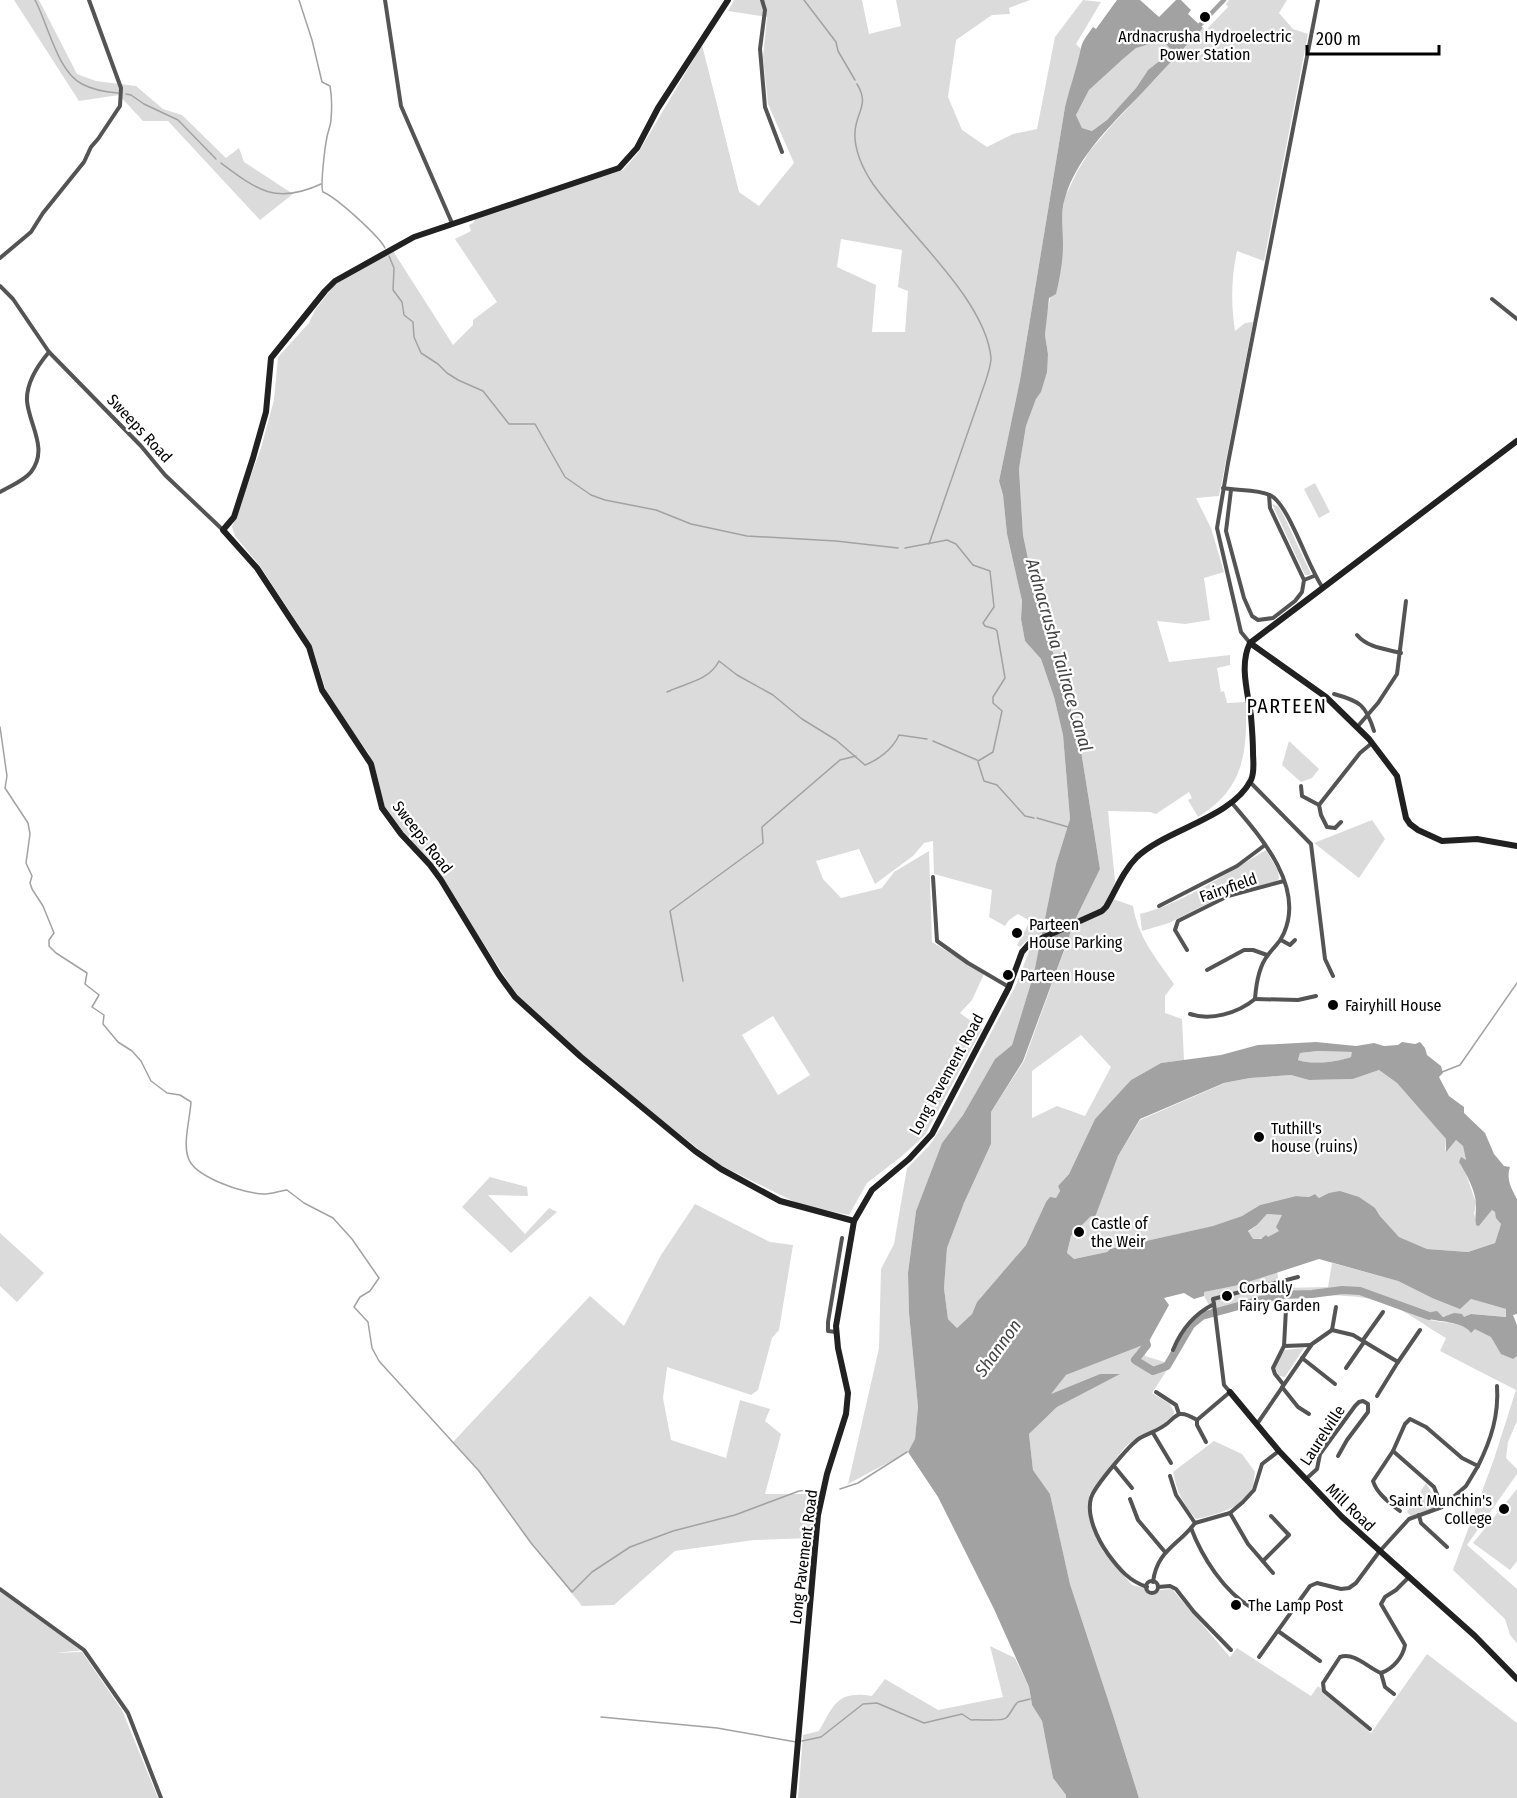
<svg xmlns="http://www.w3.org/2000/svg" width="1517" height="1798" viewBox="0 0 1517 1798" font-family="'Fira Sans Condensed',sans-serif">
  <rect width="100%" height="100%" fill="#fff"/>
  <g fill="#dbdbdb" fill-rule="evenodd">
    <polygon points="14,0 39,0 77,74 96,81 136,86 163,109 182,115 226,158 239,148 244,162 293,194 260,220 168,121 143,121 119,95 79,101"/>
    <path d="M734,0H862L869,34L901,26L896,0H1030L1009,8L1010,14L992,15L956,40L948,97L962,130L987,147L1013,134L1037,129L1055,37L1083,0L1101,2L1076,44L1082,50L1065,107L1020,380L999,481L1003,495L1007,534L1022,601L1021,619L1025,641L1041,659L1054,697L1063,735L1070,819L1056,864L1042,934L1027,940L1020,947L1017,945L1030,921L1018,914L1009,920L1005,926L989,917L992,890L934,874L933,841L924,843L913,856L875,884L859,849L816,861L823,879L841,898L882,888L894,872L929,851L932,942L984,974L972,1000L960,1013L982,1029L925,1135L902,1156L867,1183L849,1215L801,1205L718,1164L643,1106L571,1045L516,994L446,885L385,808L369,754L328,697L315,656L307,638L260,566L235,536L232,527L261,448L274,400L278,357L309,323L315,310L333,287L341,280L393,251L453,345L473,325V320L497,302L455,239L471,231L469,225L473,223L477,216L623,170L638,153L702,45L739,192L759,206L794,163L768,104L763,57L767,17L728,11ZM841,239L902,250L898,287L908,291L905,332H872L876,285L837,267ZM773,1016L810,1075L778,1095L742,1035Z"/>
    <path d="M1229,0H1287L1279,13L1293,29L1308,34L1264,261L1237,251C1231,279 1231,304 1235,331L1245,323L1253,322L1219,496L1196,498L1211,528L1224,572L1204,578L1210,620L1185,624L1157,621L1169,662L1230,655V665L1217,668L1221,692L1224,691L1227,703L1246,702C1247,752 1245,788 1198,817L1188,800L1192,798L1189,792L1156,814L1150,812L1108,811L1115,881L1110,898L1133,906C1138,937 1156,958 1174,984L1165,996V1013L1182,1019L1184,1060L1161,1063L1131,1080L1095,1119L1069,1174L1058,1186L1060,1191L1056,1198L1046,1202L1026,1245L977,1302L972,1314L957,1328L948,1319L944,1288L947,1248L964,1203L991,1144V1112L1024,1061L1076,918L1100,869L1078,732L1037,602L1023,535L1019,469L1026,426L1036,399L1041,392L1048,354L1045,335L1047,312L1063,242L1061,219L1065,197L1077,172L1089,152L1112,125L1203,28L1206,30L1228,7L1226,4ZM1081,1035L1111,1067L1085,1116L1057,1106L1032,1118V1071Z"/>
    <polygon points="1157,42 1165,43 1172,51 1148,70 1136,88 1107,120 1092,131 1082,128 1076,115 1089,90 1123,59 1136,48"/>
    <polygon points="1315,483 1330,512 1319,518 1304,489"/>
    <polygon points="1272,504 1278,506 1283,514 1311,574 1309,575 1305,575"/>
    <polygon points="1289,741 1319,769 1312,778 1301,782 1282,765"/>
    <polygon points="1372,820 1385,839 1359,878 1314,843"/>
    <path d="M1266,850L1278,871L1279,879L1275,882L1228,893L1169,923L1142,931L1140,914C1184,903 1227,873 1266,850Z"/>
    <polygon points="1042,939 1034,973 1012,1045 995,1059 963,1115 942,1143 916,1211 908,1273 909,1313 918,1407 915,1440 908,1452 848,1484 879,1348 881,1269 894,1244 907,1168 929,1146 943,1125 1017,983 1031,946"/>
    <path d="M1318,1051L1353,1052L1351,1057C1336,1062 1313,1065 1298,1060L1300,1053Z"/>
    <polygon points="1379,1070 1397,1083 1446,1139 1445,1151 1456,1140 1463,1146 1466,1160 1459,1162 1465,1171 1476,1203 1474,1214 1479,1226 1492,1210 1495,1212 1501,1224 1495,1243 1468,1252 1427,1249 1399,1237 1380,1216 1375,1208 1325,1197 1319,1198 1315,1194 1309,1197 1296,1196 1260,1205 1242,1216 1214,1226 1110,1249 1107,1252 1074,1259 1067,1254 1071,1236 1097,1209 1118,1156 1140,1120 1225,1083 1250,1078 1291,1075 1309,1080 1353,1079"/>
    <polygon points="490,1177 527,1187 528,1196 488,1195 525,1234 549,1208 557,1212 511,1253 462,1207"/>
    <polygon points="695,1204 770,1242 793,1245 779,1330 772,1338 758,1390 751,1395 667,1367 663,1398 671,1440 726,1458 740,1400 770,1409 765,1421 781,1434 765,1494 818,1494 811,1538 754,1540 675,1551 614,1605 582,1606 531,1543 479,1471 453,1442 590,1296 624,1326 661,1255"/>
    <polygon points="1267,1214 1283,1215 1280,1231 1273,1236 1253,1240 1248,1232 1257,1225"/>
    <polygon points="0,1233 44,1273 17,1302 0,1286"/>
    <path d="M1332,1263L1398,1281L1432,1298L1460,1308L1471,1299L1506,1309L1507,1317L1471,1314L1464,1318L1440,1316L1429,1320C1447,1323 1476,1325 1490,1336C1501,1344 1495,1351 1513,1359L1517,1356V1421L1508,1442L1506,1458L1517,1469V1474L1467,1545L1517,1589V1643L1510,1635L1505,1619L1453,1570L1494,1459L1516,1390L1440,1351L1446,1338C1428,1328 1404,1309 1385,1303C1335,1286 1262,1301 1212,1316C1212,1306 1205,1301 1203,1292L1239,1285L1277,1272L1280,1288L1328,1287Z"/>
    <polygon points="1146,1343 1148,1343 1145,1356 1171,1364 1152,1393 1170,1404 1174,1412 1173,1416 1160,1426 1134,1440 1125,1447 1089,1495 1089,1519 1103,1551 1132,1585 1144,1588 1148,1595 1155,1595 1160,1590 1172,1589 1230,1657 1237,1648 1311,1696 1318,1686 1371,1733 1427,1654 1517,1723 1517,1798 1139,1798 1113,1715 1070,1584 1050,1494 1033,1470 1029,1434 1057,1407 1118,1374 1100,1374 1049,1395 1066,1375"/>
    <polygon points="1304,1348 1285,1377 1279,1376 1275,1367 1280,1357 1285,1350"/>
    <path d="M1214,1441L1242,1454L1255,1472C1254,1478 1254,1486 1251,1491C1240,1509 1215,1515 1196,1519C1183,1504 1177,1492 1173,1472Z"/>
    <polygon points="1426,1483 1439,1506 1411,1516 1407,1512"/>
    <polygon points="1517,1489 1517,1561 1510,1570 1473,1543"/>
    <polygon points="0,1589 84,1650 55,1653 82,1652 122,1710 158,1798 0,1798"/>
    <path d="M990,1646L1015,1658L1029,1687L1032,1705L1042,1721L1053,1778L1066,1795V1798H798L803,1735L819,1731C834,1704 838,1690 872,1696L885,1679L938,1710L1003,1697Z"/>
  </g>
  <path fill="#a2a2a2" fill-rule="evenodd" d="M1117,0H1140L1159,17L1176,0H1181L1191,10L1188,14L1203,28C1183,49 1163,70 1143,92C1114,122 1077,156 1065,198C1060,214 1063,228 1063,244C1063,261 1060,277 1056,294L1049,298L1045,335L1048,354L1047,372L1041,392L1036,399L1026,426L1019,469L1023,535L1037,602L1078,732L1100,869L1076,918L1023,1061L991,1112V1144L964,1203L947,1248L944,1288L948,1319L957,1328L972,1314L977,1302L1026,1245L1046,1202L1050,1197L1056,1198L1060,1191L1058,1186L1069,1174L1095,1119L1131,1080L1161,1063L1221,1055L1258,1045L1316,1042L1356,1046L1374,1043L1384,1046L1398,1045L1402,1042L1415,1044L1420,1042L1425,1048L1427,1055L1441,1066L1443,1073L1439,1077L1449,1096L1464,1107V1113L1485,1133L1494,1154L1504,1166L1510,1167C1506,1179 1511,1188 1517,1199V1314L1513,1315L1517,1325V1356L1513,1359L1501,1354L1491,1337L1475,1329L1471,1333C1464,1322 1442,1322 1429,1319L1431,1312L1437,1311L1443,1317L1454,1313L1462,1314L1464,1317L1471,1314L1506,1317V1309L1471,1299L1460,1309L1432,1298L1398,1281L1319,1259L1239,1285L1204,1292V1296L1194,1299L1184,1293L1164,1298L1169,1305L1148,1343L1066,1375L1051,1394L1100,1374H1120L1057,1407L1029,1434L1033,1470L1050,1494L1070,1584L1113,1715L1139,1798H1066V1795L1053,1778L1042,1721L1032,1705L1029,1687L994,1609L938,1497L908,1452L915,1439L918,1407L909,1313L908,1273L916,1211L942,1143L963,1115L995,1059L1012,1045L1034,973L1056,864L1070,819L1063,735L1054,697L1041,659L1025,641L1021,619L1022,601L1007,534L1003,495L999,481L1020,380L1065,107C1070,87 1077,67 1081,48C1082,41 1089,33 1093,27L1096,29ZM1157,42L1165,43L1172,51L1148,70L1136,88L1107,120L1092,131L1082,128L1076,115L1089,90L1123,59L1136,48ZM1318,1051L1352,1052L1351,1057C1336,1062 1313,1065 1298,1060L1300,1053ZM1379,1070L1397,1083L1446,1139V1152L1456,1140L1463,1146L1466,1160L1461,1157L1459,1162C1466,1173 1476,1191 1476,1205C1476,1212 1475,1218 1476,1225L1479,1226L1492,1210L1495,1212L1496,1218L1501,1224L1495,1243L1468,1252L1427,1249L1399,1237L1380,1216L1375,1208L1359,1197L1340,1191L1329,1193L1319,1198L1315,1194L1309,1197L1296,1196L1260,1205L1242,1216L1213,1226L1110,1249L1107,1252L1074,1259L1067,1253L1071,1236L1091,1216L1095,1217L1118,1156L1140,1119L1224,1083L1250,1078L1291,1075L1309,1080L1353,1079ZM1267,1214L1282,1215L1276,1227L1279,1231L1268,1237L1266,1235L1261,1239H1253L1248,1231L1257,1225Z"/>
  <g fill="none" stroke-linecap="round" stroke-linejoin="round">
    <g stroke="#a2a2a2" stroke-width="1.5">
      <path d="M35,0C48,24 57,71 82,84C93,90 106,92 118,93"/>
      <path d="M299,0L312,40L322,82L330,86C332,97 332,108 331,119C331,125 328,131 327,137C325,146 320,187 323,192C336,197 379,236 385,248"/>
      <polyline points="804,0 836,42 838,51 855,80"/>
      <path d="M857,84C870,105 856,112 855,132C854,150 863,169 873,184C906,231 986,300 991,358C991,365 988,373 986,380L929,544"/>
      <polyline points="126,94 131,95 144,104 178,120 216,159"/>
      <path d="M221,163C257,190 276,205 321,184"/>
      <polyline points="389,256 394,268 393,290 402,302 404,315 413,322 414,337 421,353 438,364 447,373 458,380 483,391 509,424 535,424 565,477 591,495 605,500 656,510 691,524 747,536 836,541 898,548"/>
      <polyline points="905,548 947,540 956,544 973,565 990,571 994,607 983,623 985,626 995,629 997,631 1005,678 993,697 993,703 1002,711 993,752 978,761"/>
      <path d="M667,692C685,683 709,681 719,661L737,675L773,695L802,719L836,740L865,765C878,760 893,749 899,735L927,739"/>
      <path d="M0,727L7,776L5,788L28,823L30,834L26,863L32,876L30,883L32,889L43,906L54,933L49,940V946L56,953L87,973L85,984L99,995L92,1007L104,1015L103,1024L118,1042L132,1051L141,1061L151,1081L167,1093L180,1095L191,1102C190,1118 183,1143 188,1157C193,1177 245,1194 264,1194C271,1194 279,1191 287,1190L304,1203L333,1218L352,1239L379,1278L370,1291L360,1297L354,1307L368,1322L372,1348L379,1361L479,1471L531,1543L572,1592L592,1572L630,1547L673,1531L735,1515L799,1491L810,1490"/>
      <polyline points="933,741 977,760"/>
      <polyline points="978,762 984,781 997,785 1025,816 1034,818"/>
      <polyline points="1037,818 1068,827"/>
      <polyline points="683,981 670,911 763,843 762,827 840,760 856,756"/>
      <polyline points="1442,1072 1460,1065 1517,983"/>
      <polyline points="840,1489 858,1483 907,1452"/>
      <polyline points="601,1717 717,1728 796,1742"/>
      <path d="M802,1741L821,1737L863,1704L877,1703L924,1723L962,1714L971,1720C979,1719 1001,1722 1006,1718C1011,1714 1013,1706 1018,1702L1030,1699"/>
    </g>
    <polyline stroke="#a2a2a2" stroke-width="4.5" points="1200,25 1224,0"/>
    <polyline stroke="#a2a2a2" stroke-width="8" points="1143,1335 1147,1345 1135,1360 1153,1371 1167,1366 1191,1325 1202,1316 1279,1295 1312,1294 1342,1290 1360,1291 1429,1316"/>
    <g stroke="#545454" stroke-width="4">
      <polyline points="385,0 401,106 452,223"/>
      <polyline points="762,0 765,10 760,49 765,107 782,152"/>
      <polyline points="0,258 31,232 43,213 84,162 91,147 98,139 120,106 121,88 89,0"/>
      <polyline points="0,286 13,299 49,352 141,446 165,475 223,530"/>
      <polyline points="1492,299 1517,319"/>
      <path d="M1223,488C1238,491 1256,489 1270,495C1289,504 1308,568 1323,588"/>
      <polyline points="1231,490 1226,531 1244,598 1252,616 1258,620 1273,618 1295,601 1302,592 1304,580 1314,576"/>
      <path d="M0,492C10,486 24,481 31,472C49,449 29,425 27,401C26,382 38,365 49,352"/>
      <polyline points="1269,495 1270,508 1304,580"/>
      <path d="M1357,635C1368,648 1386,649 1401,653"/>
      <polyline points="1250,643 1241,632 1217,528 1228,463 1318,0"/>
      <path d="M1334,694C1360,701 1366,705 1374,731"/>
      <polyline points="1358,726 1378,703 1397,674 1406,601"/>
      <polyline points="1250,782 1311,844 1325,959 1333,976"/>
      <polyline points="1301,786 1302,796 1319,805"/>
      <polyline points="1341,822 1335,828 1327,827 1321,815 1319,805 1360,753 1372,743"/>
      <polyline points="933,877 937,941 968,963 1009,987"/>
      <polyline points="1159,906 1237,866 1265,845"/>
      <polyline points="1281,940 1290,945 1295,940"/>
      <polyline points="1187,950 1175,930 1178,921 1228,896 1284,881"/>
      <polyline points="1207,970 1244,950 1253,950 1267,955"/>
      <polyline points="1255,999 1298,1000 1316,996"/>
      <path d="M1190,1014C1211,1021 1238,1013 1255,999C1256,985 1259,966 1268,955C1275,945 1279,945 1284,933C1305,885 1259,835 1231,802"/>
      <polyline points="1332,1330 1336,1307"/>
      <polyline points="836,1332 828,1331 828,1322 842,1238"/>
      <polyline points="1363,1340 1383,1312"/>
      <polyline points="1284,1346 1286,1309"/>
      <path d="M1173,1350C1181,1330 1194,1314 1214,1304L1213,1299L1298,1277"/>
      <polyline points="1302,1358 1335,1384"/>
      <polyline points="1346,1368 1364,1342"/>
      <polyline points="1283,1384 1275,1374 1273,1368 1284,1346 1311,1345"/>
      <polyline points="1282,1387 1298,1407 1309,1414"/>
      <polyline points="1156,1392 1176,1405 1179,1414"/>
      <polyline points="1377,1396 1398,1362"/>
      <polyline points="1197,1420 1197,1425 1206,1442"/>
      <polyline points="1257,1424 1312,1344 1332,1330 1353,1335 1398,1362 1420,1330"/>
      <polyline points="1153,1433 1171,1463"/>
      <path d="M1393,1451L1373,1481C1377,1494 1390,1503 1400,1511"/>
      <polyline points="1114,1466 1132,1488"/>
      <path d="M1478,1466C1491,1440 1499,1415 1497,1386"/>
      <polyline points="1306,1479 1317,1469 1320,1454 1355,1406 1359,1402 1363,1401 1368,1404 1368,1412 1347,1440 1338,1456"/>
      <polyline points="1130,1499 1138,1520 1165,1552"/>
      <polyline points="1230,1513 1248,1544 1273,1573"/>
      <polyline points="1419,1515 1421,1523 1447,1547"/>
      <polyline points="1195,1523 1230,1513 1243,1502 1254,1490 1262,1464 1279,1451"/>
      <path d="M1191,1528C1202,1557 1224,1592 1252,1608"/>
      <polyline points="1263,1561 1289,1535 1271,1516"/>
      <circle cx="1152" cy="1587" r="6"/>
      <path d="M1153,1582C1157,1550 1178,1546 1195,1523L1176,1495L1170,1476"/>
      <path d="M1147,1587C1129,1581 1119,1569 1108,1554C1098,1540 1086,1516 1091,1498C1094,1487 1130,1444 1140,1438C1149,1433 1157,1431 1165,1425C1170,1422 1175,1415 1180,1414C1186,1413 1192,1417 1197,1420L1230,1392L1224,1385L1214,1304"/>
      <polyline points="1158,1587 1170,1586 1176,1589 1194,1612 1231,1650"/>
      <polyline points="0,1589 84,1650 128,1713 161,1798"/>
      <polyline points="1278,1631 1320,1661"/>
      <polyline points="1259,1657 1310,1586 1317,1583 1341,1589 1349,1588 1356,1583 1379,1552 1409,1519 1442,1507 1434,1487 1393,1451 1405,1424 1410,1419 1426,1427 1462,1458 1478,1466 1466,1486 1442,1507"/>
      <polyline points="1381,1673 1385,1687 1394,1694"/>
      <path d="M1370,1729L1324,1691L1323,1683L1340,1657C1355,1652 1368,1668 1381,1673C1393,1669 1403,1657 1405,1645L1381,1604L1385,1597L1396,1590L1408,1578"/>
    </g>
    <g stroke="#212121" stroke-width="6">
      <polyline points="728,0 658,108 637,148 619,168 414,237 335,281 325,291 271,358 266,412 253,458 234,517 223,530 257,568 309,647 322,690 371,764 382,808 401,834 430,865 441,880 499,975 515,997 581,1057 695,1151 721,1169 780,1201 854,1221"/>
      <polyline points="1250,643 1326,697 1369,739 1397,776 1406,818 1410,824 1418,830 1442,841 1477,839 1517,846"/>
      <polyline points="1230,1392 1279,1451 1342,1517 1475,1636 1517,1679"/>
      <path d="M793,1798L818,1515L827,1474L846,1414L848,1393L838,1348L836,1326L854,1221L872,1190L909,1159L932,1134L1009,987L1022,952L1029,944L1102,911L1106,907C1116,890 1123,871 1137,857C1167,829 1232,818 1251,780C1255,772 1253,761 1253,752C1253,740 1252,728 1251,716C1248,693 1239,665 1250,643L1517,441"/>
    </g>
  </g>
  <g fill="#000" stroke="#fff" stroke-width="2">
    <circle cx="1205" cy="17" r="6"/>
    <circle cx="1017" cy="933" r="6"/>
    <circle cx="1008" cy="975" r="6"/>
    <circle cx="1333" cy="1005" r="6"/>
    <circle cx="1259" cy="1137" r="6"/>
    <circle cx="1079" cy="1232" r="6"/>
    <circle cx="1227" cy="1296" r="6"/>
    <circle cx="1504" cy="1509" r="6"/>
    <circle cx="1236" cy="1605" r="6"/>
  </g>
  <g text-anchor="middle" stroke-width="4.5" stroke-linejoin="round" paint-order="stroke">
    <g font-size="16" fill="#000" stroke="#fff" text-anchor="start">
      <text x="1205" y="42" text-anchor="middle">Ardnacrusha Hydroelectric<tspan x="1205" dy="18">Power Station</tspan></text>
      <text x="1029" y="930">Parteen<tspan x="1029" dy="18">House Parking</tspan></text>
      <text x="1020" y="981">Parteen House</text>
      <text x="1345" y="1011">Fairyhill House</text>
      <text x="1271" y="1134">Tuthill's<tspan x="1271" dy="18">house (ruins)</tspan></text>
      <text x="1091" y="1229">Castle of<tspan x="1091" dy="18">the Weir</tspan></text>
      <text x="1239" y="1293">Corbally<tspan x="1239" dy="18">Fairy Garden</tspan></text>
      <text x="1492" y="1506" text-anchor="end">Saint Munchin's<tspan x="1492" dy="18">College</tspan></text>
      <text x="1248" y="1611">The Lamp Post</text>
    </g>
    <g font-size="16" fill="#000" stroke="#fff">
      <text transform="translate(140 428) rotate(47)" y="6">Sweeps Road</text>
      <text transform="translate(423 837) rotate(52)" y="6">Sweeps Road</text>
      <text transform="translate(1228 887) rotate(-19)" y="6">Fairyfield</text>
      <text transform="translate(946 1074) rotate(-61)" y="6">Long Pavement Road</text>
      <text transform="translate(1322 1435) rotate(-57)" y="6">Laurelville</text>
      <text transform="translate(1351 1507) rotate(44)" y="6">Mill Road</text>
      <text transform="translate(803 1557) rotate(-83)" y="6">Long Pavement Road</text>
    </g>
    <g font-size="18" font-style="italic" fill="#434343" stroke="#fff">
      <text transform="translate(1059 655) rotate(74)" y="6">Ardnacrusha Tailrace Canal</text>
      <text transform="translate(998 1348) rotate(-54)" y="6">Shannon</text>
    </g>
    <g font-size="20" letter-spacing="1.5" fill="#000" stroke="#fff">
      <text x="1287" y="713">PARTEEN</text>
    </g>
  </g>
  <path d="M1307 45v9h132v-9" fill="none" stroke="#000000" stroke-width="3"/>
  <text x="1316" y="45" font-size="18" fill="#000000" stroke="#ffffff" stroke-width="4.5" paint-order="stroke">200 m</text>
</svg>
